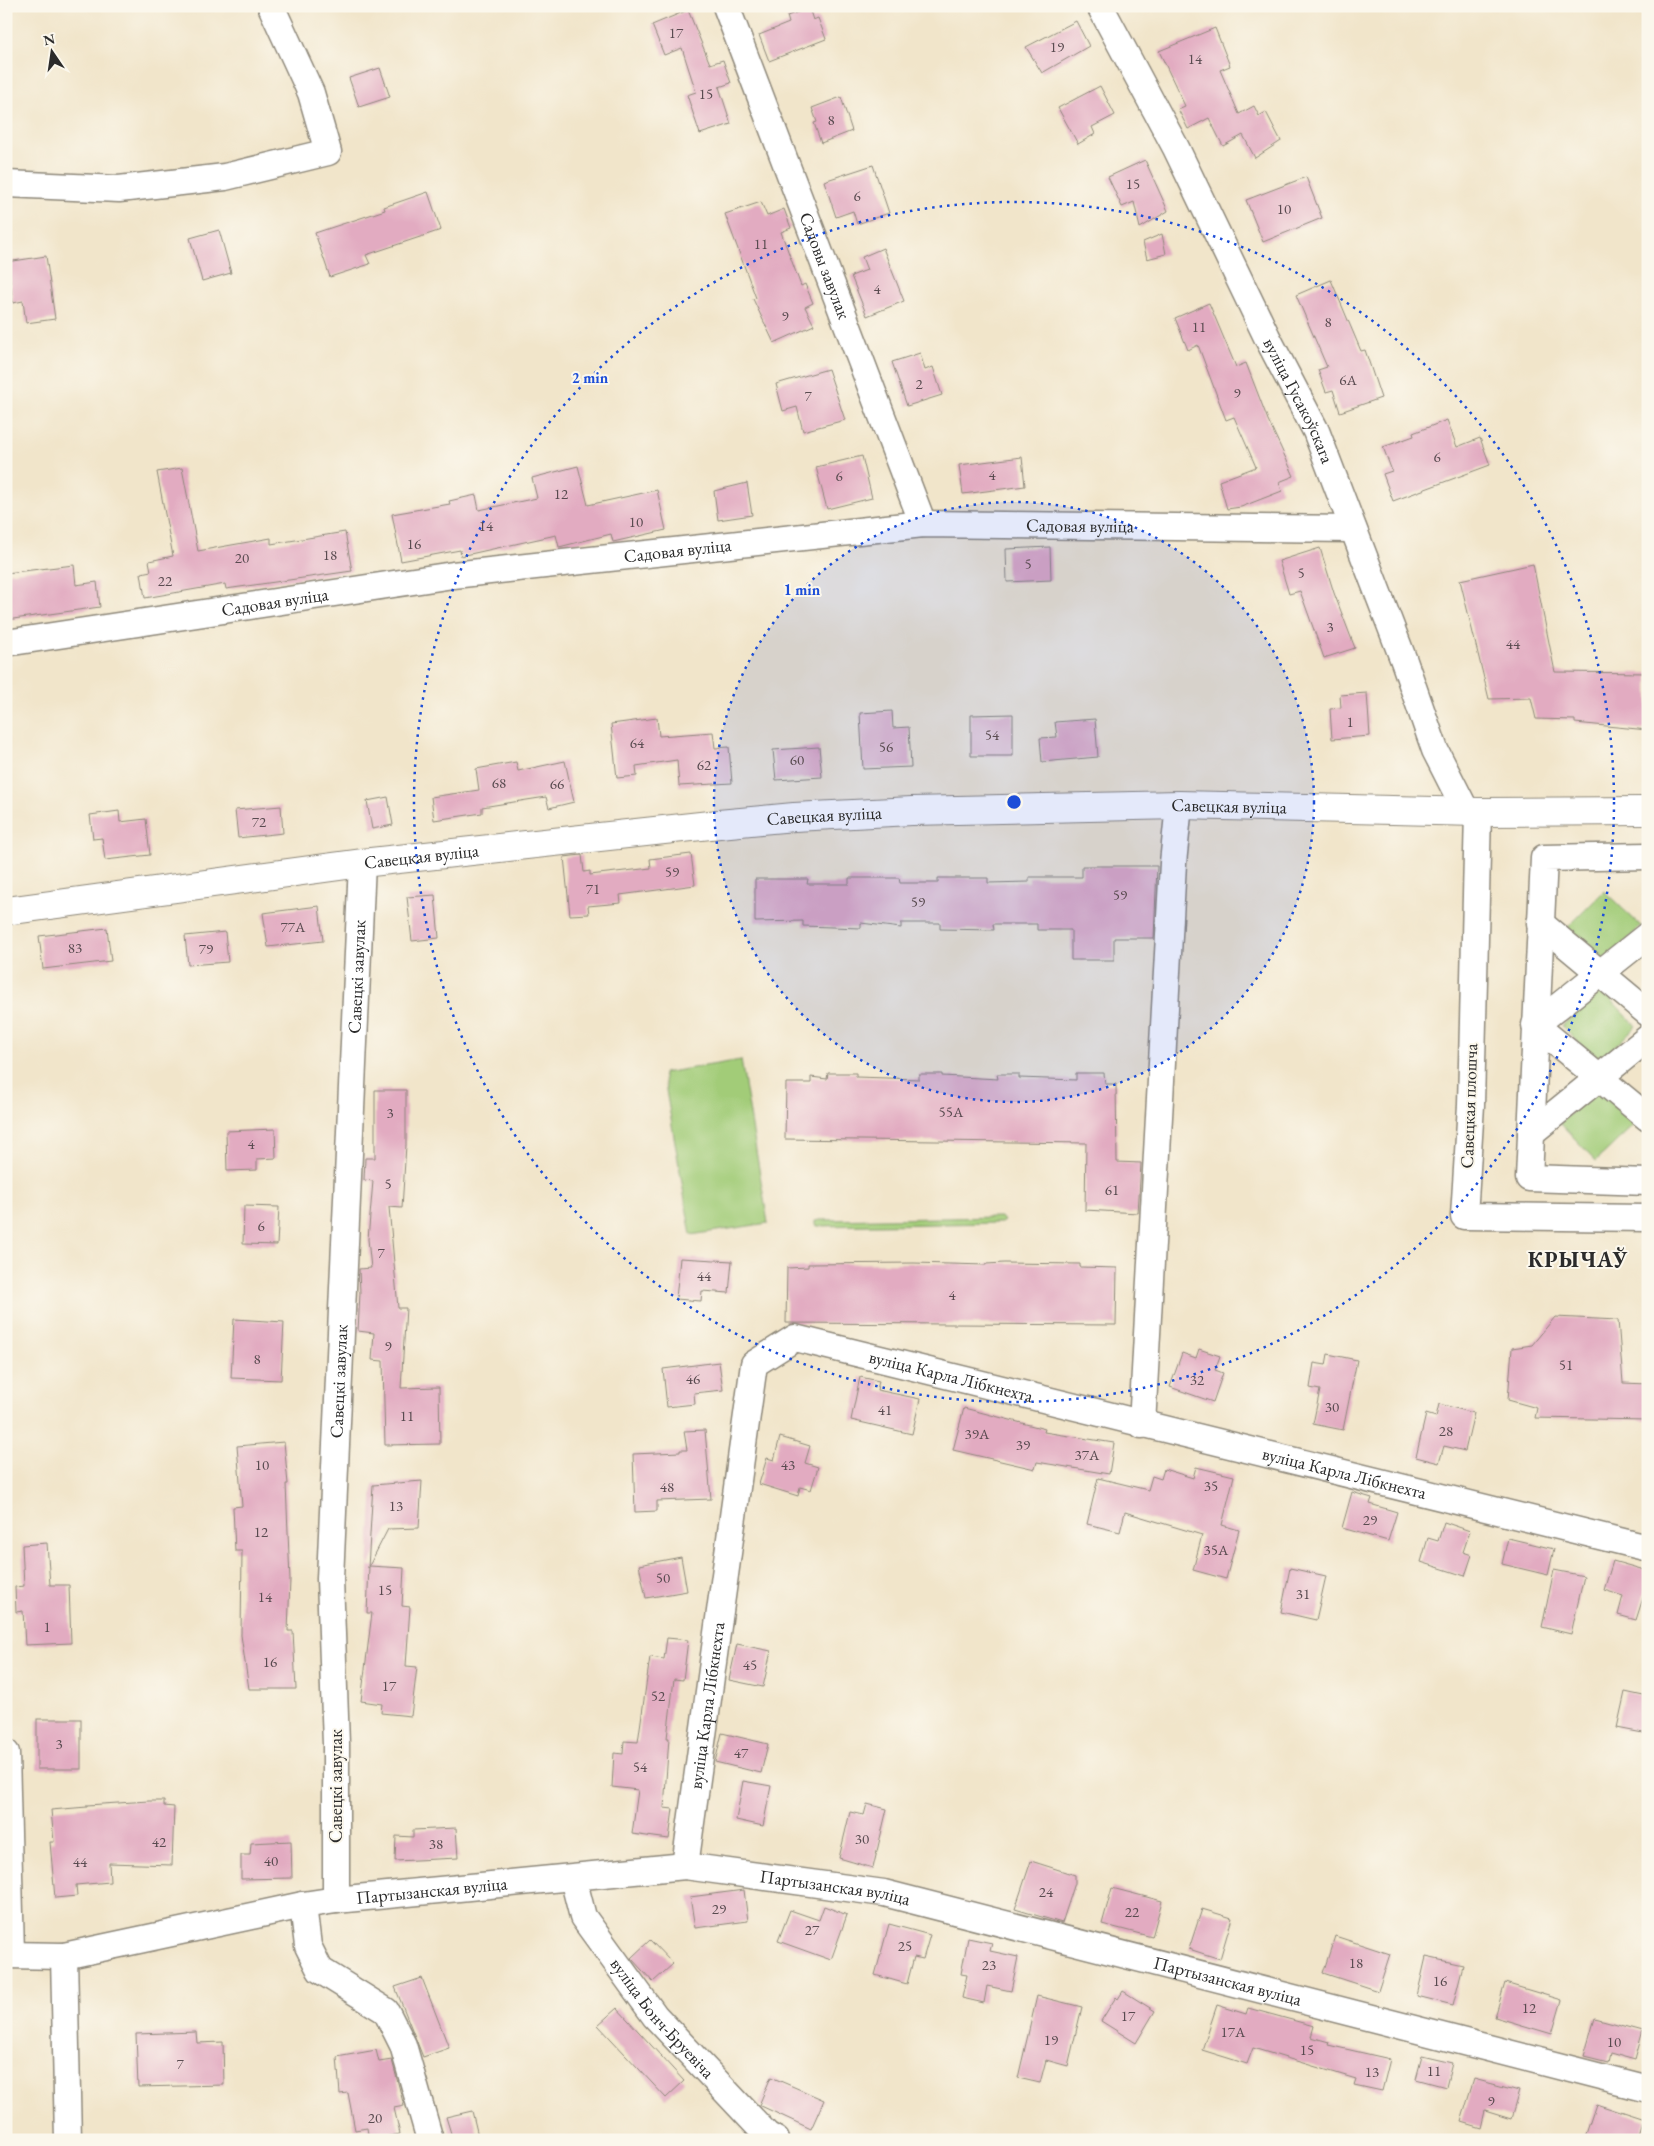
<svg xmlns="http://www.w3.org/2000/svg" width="1654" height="2146" viewBox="0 0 1654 2146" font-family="'EB Garamond',serif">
  <rect width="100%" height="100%" fill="#fbf7ec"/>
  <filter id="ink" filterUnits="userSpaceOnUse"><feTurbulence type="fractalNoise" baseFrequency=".02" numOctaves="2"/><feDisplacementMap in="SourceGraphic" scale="10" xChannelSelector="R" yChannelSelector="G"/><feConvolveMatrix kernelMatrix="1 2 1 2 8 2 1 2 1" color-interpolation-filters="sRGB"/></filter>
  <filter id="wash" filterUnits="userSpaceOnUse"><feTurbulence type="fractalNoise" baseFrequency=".0096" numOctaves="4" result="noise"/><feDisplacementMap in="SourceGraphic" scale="20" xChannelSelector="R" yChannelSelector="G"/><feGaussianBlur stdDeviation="1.12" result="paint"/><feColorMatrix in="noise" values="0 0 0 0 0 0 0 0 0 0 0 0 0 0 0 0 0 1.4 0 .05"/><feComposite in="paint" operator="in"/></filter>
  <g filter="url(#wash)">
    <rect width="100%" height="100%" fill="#f1e5ca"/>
    <g fill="#a2cc78" stroke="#667c52">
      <polygon points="1604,891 1641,926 1604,964 1567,928"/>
      <polygon points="1601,989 1636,1026 1598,1063 1562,1026"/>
      <polygon points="741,1060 768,1223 691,1235 663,1073"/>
      <polygon points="1599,1087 1634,1125 1596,1161 1560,1123"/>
      <polygon points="1001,1217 1004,1221 1001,1223 817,1226 815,1224 815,1221 820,1220"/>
    </g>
    <g id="blocks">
      <g fill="#e2abc1">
        <polygon points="809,8 813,20 818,18 826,39 769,61 759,35 789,23 787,16"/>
        <polygon points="688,10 710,64 723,60 731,83 719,87 731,124 700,134 687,95 696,92 682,48 664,55 652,25"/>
        <polygon points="1076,21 1089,46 1042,73 1026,47"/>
        <polygon points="1215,28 1230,66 1220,70 1239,114 1254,106 1259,116 1266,112 1281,141 1255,158 1243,135 1223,146 1209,118 1188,129 1178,109 1185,106 1159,51"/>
        <polygon points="380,68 390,97 359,107 349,78"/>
        <polygon points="1100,86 1115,115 1092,127 1095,134 1078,144 1058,108"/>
        <polygon points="841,97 852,131 821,143 814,123 817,122 812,108"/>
        <polygon points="1145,160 1168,211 1140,228 1134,202 1122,207 1108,177"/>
        <polygon points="873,165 889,213 857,224 853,211 836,217 824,181"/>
        <polygon points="1306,177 1322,218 1263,242 1246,200"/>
        <polygon points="428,192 441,230 366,255 370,264 330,277 315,233 385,210 384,207"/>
        <polygon points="761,202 767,216 784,209 791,228 781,232 801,286 805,284 813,303 805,307 814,325 774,343 753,299 756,298 725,214"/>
        <polygon points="219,230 231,273 202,281 190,238"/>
        <polygon points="1162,234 1166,254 1147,259 1143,242"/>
        <polygon points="883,248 904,301 867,316 851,276 867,270 862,257"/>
        <polygon points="46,256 55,319 26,323 23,301 13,303 7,262"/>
        <polygon points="1331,280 1361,351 1365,350 1381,398 1340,412 1333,390 1326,392 1318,370 1327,367 1296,295"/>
        <polygon points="1209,303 1236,367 1246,363 1268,420 1294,476 1279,482 1282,491 1241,507 1227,509 1219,481 1256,467 1234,417 1226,420 1198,345 1188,350 1175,318"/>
        <polygon points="920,353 925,370 933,367 942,395 907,406 892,362"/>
        <polygon points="828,369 845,420 803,431 797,407 783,411 776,384"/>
        <polygon points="1447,420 1457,447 1480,438 1490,465 1393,501 1383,474 1392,471 1383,447 1414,436 1413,433"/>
        <polygon points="862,456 872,498 827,509 816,467"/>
        <polygon points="1022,457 1025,486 963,494 959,465"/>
        <polygon points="578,466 588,505 657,490 666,530 613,542 611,534 559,547 556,535 461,556 460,550 401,561 392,514 450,504 449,501 476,495 479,510 537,498 532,478"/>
        <polygon points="182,468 198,551 271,538 271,544 345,532 352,571 226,589 225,584 145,598 141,573 151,571 149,561 173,556 157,472"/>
        <polygon points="747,483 752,515 718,520 714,491"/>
        <polygon points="1050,547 1051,580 1007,582 1006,549"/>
        <polygon points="1320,548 1334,593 1355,648 1324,658 1300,591 1289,594 1279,561"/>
        <polygon points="1533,564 1555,672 1648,673 1648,730 1575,723 1575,720 1536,719 1531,698 1489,699 1460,580"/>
        <polygon points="74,565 76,585 97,582 100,607 6,620 6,573"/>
        <polygon points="1367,693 1370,736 1332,739 1330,709 1341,708 1340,695"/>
        <polygon points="892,711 893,728 909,727 911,767 863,769 860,713"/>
        <polygon points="1013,714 1013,756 971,756 971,715"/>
        <polygon points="657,718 659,736 713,732 715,748 729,747 732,783 679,786 677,760 636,766 637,776 617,778 611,724"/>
        <polygon points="1095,719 1098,757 1042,762 1040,738 1057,737 1055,722"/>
        <polygon points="819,747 822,777 776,780 773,750"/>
        <polygon points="565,761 574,802 549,808 546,797 482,807 482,813 434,820 431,797 479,790 476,769 516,762 518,771"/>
        <polygon points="388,797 393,825 372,829 367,801"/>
        <polygon points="281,806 283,833 238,838 235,810"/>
        <polygon points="119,811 120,822 146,819 150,855 105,860 102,838 93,839 90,815"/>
        <polygon points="691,854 695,885 620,895 621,903 588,906 589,914 570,915 564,857 582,855 584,872 590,871 590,875 651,868 650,859"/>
        <polygon points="1082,866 1157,866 1154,938 1114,938 1114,960 1071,960 1071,930 1037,930 1037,924 993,924 994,930 940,929 940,923 901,923 901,928 861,923 861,928 803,926 803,921 755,922 755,879 808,879 807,884 849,884 849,878 899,878 900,883 938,883 938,878 988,878 988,883 1029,882 1029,877 1082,877"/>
        <polygon points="435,895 439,938 412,941 407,897"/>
        <polygon points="319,906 323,941 268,947 263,913"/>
        <polygon points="107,928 111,961 43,969 39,936"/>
        <polygon points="225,932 228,962 188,965 185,936"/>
        <polygon points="828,1073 856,1073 856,1077 919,1079 919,1074 942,1074 942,1076 998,1079 997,1074 1019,1074 1019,1078 1076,1080 1076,1073 1104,1073 1105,1084 1116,1084 1117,1162 1141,1163 1138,1213 1085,1210 1086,1143 785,1139 786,1083 811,1083 811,1077 827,1079"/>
        <polygon points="375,1090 406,1090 406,1145 402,1208 389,1207 398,1308 406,1308 401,1388 439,1387 440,1444 385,1445 383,1361 372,1360 374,1333 358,1331 360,1293 359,1269 371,1268 368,1239 373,1181 364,1180 365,1158 375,1158"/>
        <polygon points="275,1129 276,1158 257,1159 257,1170 227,1171 226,1131"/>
        <polygon points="244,1206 279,1207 277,1245 243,1244"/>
        <polygon points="680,1258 732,1261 729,1293 702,1291 701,1301 676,1299"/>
        <polygon points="914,1263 986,1265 986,1264 1004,1263 1080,1264 1080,1267 1117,1268 1116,1325 786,1323 787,1268 808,1267 808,1264"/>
        <polygon points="1555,1317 1618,1320 1623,1383 1648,1384 1648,1420 1535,1418 1537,1408 1508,1400 1512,1348 1532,1345"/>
        <polygon points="234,1319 284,1322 281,1380 231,1378"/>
        <polygon points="1199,1349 1220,1356 1215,1370 1223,1373 1213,1402 1170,1387 1182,1353 1196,1358"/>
        <polygon points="1328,1354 1357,1360 1343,1430 1313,1424 1320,1390 1310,1388 1314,1363 1326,1365"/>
        <polygon points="719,1362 723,1390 694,1393 695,1404 667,1407 663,1369"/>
        <polygon points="860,1377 879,1381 877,1390 920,1399 912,1434 851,1420"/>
        <polygon points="1439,1404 1474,1413 1465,1451 1444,1446 1439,1463 1416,1457 1426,1414 1436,1417"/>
        <polygon points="964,1408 1045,1429 1044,1432 1114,1443 1109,1474 1037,1462 1035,1469 953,1450"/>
        <polygon points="705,1430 711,1499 657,1501 657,1511 635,1512 633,1454 680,1452 680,1450 687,1450 684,1431"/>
        <polygon points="780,1437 810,1446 805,1463 818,1467 811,1490 800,1487 798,1496 759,1484 767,1458 774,1460"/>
        <polygon points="284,1442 288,1484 286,1484 290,1580 288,1631 293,1631 296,1689 249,1689 241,1635 242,1551 235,1551 233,1507 242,1506 237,1446"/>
        <polygon points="1196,1467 1234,1476 1222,1525 1239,1530 1226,1579 1193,1570 1202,1535 1125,1512 1120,1532 1087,1524 1098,1478 1148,1490 1152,1476 1161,1479 1164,1469 1193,1478"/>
        <polygon points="422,1481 419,1528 388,1529 368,1568 373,1485"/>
        <polygon points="1352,1492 1372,1498 1370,1504 1397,1512 1388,1541 1342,1528"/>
        <polygon points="1444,1522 1470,1531 1463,1552 1472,1555 1465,1576 1421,1562 1428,1538 1438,1541"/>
        <polygon points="1508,1538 1554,1549 1548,1575 1502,1564"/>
        <polygon points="47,1543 50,1585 69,1585 71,1643 25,1645 23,1611 16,1612 15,1587 24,1586 22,1545"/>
        <polygon points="681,1557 687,1591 646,1598 639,1565"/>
        <polygon points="1613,1561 1648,1571 1648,1582 1636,1620 1618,1615 1623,1596 1604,1590"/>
        <polygon points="369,1566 404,1568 402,1606 410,1607 406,1666 417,1667 411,1716 381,1713 382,1704 361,1701 372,1613 367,1613"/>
        <polygon points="1290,1568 1326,1576 1316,1620 1281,1612"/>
        <polygon points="1554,1570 1584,1576 1571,1634 1542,1627"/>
        <polygon points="667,1638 688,1640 683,1680 674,1679 667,1738 669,1738 664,1808 673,1809 669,1839 632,1834 638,1790 612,1787 614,1753 623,1754 624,1741 638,1742 650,1657 664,1659"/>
        <polygon points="737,1644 771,1651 763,1687 729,1680"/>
        <polygon points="1625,1692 1648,1697 1648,1734 1617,1728"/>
        <rect x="37" y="1719" width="44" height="50"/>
        <polygon points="722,1733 768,1744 761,1773 715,1762"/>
        <polygon points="743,1781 771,1786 763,1826 736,1820"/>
        <polygon points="149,1801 164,1801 164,1806 174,1807 172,1865 109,1863 110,1882 76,1885 77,1896 55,1898 50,1842 54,1842 51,1810 87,1807 87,1805"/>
        <polygon points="867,1804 887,1809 873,1868 839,1858 850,1812 864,1815"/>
        <polygon points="456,1828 458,1858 395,1861 396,1836 413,1837 413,1830"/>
        <polygon points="291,1841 292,1878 241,1879 241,1855 250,1855 251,1843"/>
        <polygon points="1031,1861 1075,1875 1075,1883 1062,1923 1015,1909"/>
        <polygon points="1112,1888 1162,1901 1152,1937 1102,1924"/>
        <polygon points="744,1890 748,1921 695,1928 690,1897"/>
        <polygon points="824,1906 847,1915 831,1960 778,1941 790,1910 819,1920"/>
        <polygon points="1202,1909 1232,1918 1220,1959 1189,1949"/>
        <polygon points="889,1924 930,1935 923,1959 914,1957 907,1984 875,1975"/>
        <polygon points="1335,1936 1390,1954 1378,1991 1323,1973"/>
        <polygon points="968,1938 992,1943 990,1951 1018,1957 1011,1991 987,1986 984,2003 962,1998 967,1975 961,1974"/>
        <polygon points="650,1940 673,1964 653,1982 631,1958"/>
        <polygon points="1426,1957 1463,1965 1453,2005 1417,1996"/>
        <polygon points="422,1978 449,2048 423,2057 395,1987"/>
        <polygon points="1505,1983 1562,2000 1552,2034 1495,2017"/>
        <polygon points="1123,1991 1155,2011 1136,2043 1101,2021 1116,1997 1118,1999"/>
        <polygon points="1037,1996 1082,2007 1068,2066 1046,2060 1040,2083 1018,2078"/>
        <polygon points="1217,2005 1246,2014 1248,2008 1314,2026 1311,2037 1329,2042 1328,2045 1390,2059 1382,2091 1354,2085 1356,2079 1253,2048 1247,2064 1202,2050"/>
        <polygon points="617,2008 684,2081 666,2098 598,2025"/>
        <polygon points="1595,2018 1643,2031 1635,2060 1610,2053 1608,2062 1584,2056"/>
        <polygon points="196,2032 197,2043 223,2042 224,2085 138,2087 136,2034"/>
        <polygon points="376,2050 379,2062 392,2060 404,2106 394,2108 400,2134 369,2140 367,2128 355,2130 348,2093 340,2094 337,2057"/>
        <polygon points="1422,2056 1452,2063 1446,2087 1416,2079"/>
        <polygon points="771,2077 824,2100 811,2129 759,2105"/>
        <polygon points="1474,2079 1519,2091 1511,2119 1485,2111 1481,2128 1461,2122"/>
        <polygon points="1596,2104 1645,2120 1639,2140 1584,2140"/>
        <polygon points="472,2111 479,2140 453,2140 446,2117"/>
      </g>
    </g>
  </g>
  <g filter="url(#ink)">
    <use href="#blocks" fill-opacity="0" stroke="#8e887a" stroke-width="1"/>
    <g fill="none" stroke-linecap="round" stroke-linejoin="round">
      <defs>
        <g id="street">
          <path id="s1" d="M726,6L923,524"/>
          <path id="s2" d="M1100,6L1176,148L1267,337L1316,431L1404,661L1435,750L1466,811"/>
          <polyline points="6,184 119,189 225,177 328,152 311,93 271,6"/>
          <path id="s3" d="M6,643L453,575L923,524L1353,529"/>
          <polyline points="1478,812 1471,1105 1464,1216 1648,1218"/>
          <polyline points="1648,856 1544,858 1529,1178 1648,1182"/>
          <polyline points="1540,923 1648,1013"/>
          <polyline points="1648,935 1535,1025 1648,1118"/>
          <polyline points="1531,1133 1648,1038"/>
          <polyline points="1142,1425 1173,863 1179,805"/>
          <polyline points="6,1753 11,1954"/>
          <path id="s4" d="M685,1866L754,1364L795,1338L1648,1548"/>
          <path id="s5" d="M573,1878L583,1917L655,2016L767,2135L776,2140"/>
          <path id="s6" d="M336,1900V1744L330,1579L362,863"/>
          <polyline points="303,1905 308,1946 320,1970 386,2011 403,2045 430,2140"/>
          <path id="s7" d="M6,1955L64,1956L303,1905L336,1900L685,1866L884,1893L1648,2089"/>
          <polyline points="64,1956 68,2140"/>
        </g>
        <g id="secondary">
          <path id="s8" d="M6,911L362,863L719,824L794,817L912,811L1179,805L1478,812L1648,811"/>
        </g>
      </defs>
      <use href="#street" stroke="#8e887a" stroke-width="29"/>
      <use href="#secondary" stroke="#8e887a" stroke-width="30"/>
      <use href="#street" stroke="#fff" stroke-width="26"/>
      <use href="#secondary" stroke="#fff" stroke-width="28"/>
    </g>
  </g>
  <circle cx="1014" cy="802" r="300" fill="#1d4ed8" fill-opacity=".12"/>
  <g fill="none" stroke="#1d4ed8" stroke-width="2.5" stroke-dasharray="2.5 5">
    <circle cx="1014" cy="802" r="300"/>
    <circle cx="1014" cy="802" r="600"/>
  </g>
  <g text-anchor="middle" stroke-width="4" stroke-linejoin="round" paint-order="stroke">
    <g font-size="15" fill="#594b50">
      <text x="676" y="38">17</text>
      <text x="1057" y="52">19</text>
      <text x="1195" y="64">14</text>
      <text x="706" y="99">15</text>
      <text x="831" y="125">8</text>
      <text x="1133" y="189">15</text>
      <text x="857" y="201">6</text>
      <text x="1284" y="214">10</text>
      <text x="761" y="249">11</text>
      <text x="877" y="294">4</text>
      <text x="785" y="321">9</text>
      <text x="1328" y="327">8</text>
      <text x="1199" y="332">11</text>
      <text x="1348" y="385">6А</text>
      <text x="919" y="389">2</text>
      <text x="1237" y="398">9</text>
      <text x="808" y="401">7</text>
      <text x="1437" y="462">6</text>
      <text x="992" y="480">4</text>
      <text x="839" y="481">6</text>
      <text x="561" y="499">12</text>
      <text x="636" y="527">10</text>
      <text x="486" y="531">14</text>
      <text x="414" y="549">16</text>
      <text x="330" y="560">18</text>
      <text x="242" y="563">20</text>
      <text x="1028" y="569">5</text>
      <text x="1301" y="578">5</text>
      <text x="165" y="586">22</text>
      <text x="1330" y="632">3</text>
      <text x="1513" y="649">44</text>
      <text x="1350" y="727">1</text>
      <text x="992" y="740">54</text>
      <text x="637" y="748">64</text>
      <text x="886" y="752">56</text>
      <text x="797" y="765">60</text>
      <text x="704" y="770">62</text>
      <text x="499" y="788">68</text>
      <text x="557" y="789">66</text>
      <text x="259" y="827">72</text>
      <text x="672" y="877">59</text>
      <text x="593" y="894">71</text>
      <text x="1120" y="900">59</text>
      <text x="918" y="907">59</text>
      <text x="293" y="932">77А</text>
      <text x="75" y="953">83</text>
      <text x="206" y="954">79</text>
      <text x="951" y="1117">55А</text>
      <text x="390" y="1118">3</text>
      <text x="251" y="1149">4</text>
      <text x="388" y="1189">5</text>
      <text x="1112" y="1195">61</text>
      <text x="261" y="1231">6</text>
      <text x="381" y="1258">7</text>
      <text x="704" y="1281">44</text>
      <text x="952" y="1300">4</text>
      <text x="388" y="1351">9</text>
      <text x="257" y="1364">8</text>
      <text x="1566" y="1370">51</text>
      <text x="693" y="1384">46</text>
      <text x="1197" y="1385">32</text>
      <text x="1332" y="1412">30</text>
      <text x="885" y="1415">41</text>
      <text x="407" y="1421">11</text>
      <text x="1446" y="1436">28</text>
      <text x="977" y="1439">39А</text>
      <text x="1023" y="1450">39</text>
      <text x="1087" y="1460">37А</text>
      <text x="262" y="1470">10</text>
      <text x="788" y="1470">43</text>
      <text x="1211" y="1491">35</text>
      <text x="667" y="1492">48</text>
      <text x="396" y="1511">13</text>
      <text x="1370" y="1525">29</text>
      <text x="261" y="1537">12</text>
      <text x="1216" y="1555">35А</text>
      <text x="663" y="1583">50</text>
      <text x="385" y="1595">15</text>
      <text x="1303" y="1599">31</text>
      <text x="265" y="1602">14</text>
      <text x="47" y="1632">1</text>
      <text x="270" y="1667">16</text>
      <text x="750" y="1670">45</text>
      <text x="389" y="1691">17</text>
      <text x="658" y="1701">52</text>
      <text x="59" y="1749">3</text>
      <text x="741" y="1758">47</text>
      <text x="640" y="1772">54</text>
      <text x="862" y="1844">30</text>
      <text x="159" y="1847">42</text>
      <text x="436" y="1849">38</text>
      <text x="271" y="1866">40</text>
      <text x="80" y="1867">44</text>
      <text x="1046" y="1897">24</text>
      <text x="719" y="1914">29</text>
      <text x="1132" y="1917">22</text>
      <text x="812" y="1935">27</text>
      <text x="905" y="1951">25</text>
      <text x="1356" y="1968">18</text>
      <text x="989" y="1970">23</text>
      <text x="1440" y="1986">16</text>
      <text x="1529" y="2013">12</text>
      <text x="1128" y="2021">17</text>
      <text x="1233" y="2037">17А</text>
      <text x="1051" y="2045">19</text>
      <text x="1614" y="2047">10</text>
      <text x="1307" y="2055">15</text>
      <text x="180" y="2069">7</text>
      <text x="1434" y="2076">11</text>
      <text x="1372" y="2077">13</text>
      <text x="1491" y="2106">9</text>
      <text x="375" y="2123">20</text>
    </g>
    <g font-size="18" fill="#2b2b2b" stroke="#fbf7ec">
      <text dy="6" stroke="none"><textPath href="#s1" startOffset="278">Садовы завулак</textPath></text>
      <text dy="6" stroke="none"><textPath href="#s2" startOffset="442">вуліца Гусакоўскага</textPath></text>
      <text dy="6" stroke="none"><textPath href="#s3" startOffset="1082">Садовая вуліца</textPath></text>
      <text dy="6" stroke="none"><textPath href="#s3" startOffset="678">Садовая вуліца</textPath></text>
      <text dy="6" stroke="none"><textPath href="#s3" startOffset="272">Садовая вуліца</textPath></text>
      <text dy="6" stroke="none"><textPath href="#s8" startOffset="1229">Савецкая вуліца</textPath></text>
      <text dy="6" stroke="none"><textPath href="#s8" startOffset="824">Савецкая вуліца</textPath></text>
      <text dy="6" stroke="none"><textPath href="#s8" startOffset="419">Савецкая вуліца</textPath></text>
      <text dy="6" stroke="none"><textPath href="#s6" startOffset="924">Савецкі завулак</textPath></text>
      <text transform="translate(1469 1106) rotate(-88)" y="6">Савецкая плошча</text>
      <text dy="6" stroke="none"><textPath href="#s4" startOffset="716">вуліца Карла Лібкнехта</textPath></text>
      <text dy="6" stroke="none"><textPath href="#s6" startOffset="519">Савецкі завулак</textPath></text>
      <text dy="6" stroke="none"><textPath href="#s4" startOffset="1121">вуліца Карла Лібкнехта</textPath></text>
      <text dy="6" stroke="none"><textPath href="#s4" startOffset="162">вуліца Карла Лібкнехта</textPath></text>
      <text transform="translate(336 1786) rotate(-90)" y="6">Савецкі завулак</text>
      <text dy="6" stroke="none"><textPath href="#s7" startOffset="838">Партызанская вуліца</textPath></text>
      <text dy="6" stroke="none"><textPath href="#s7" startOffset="432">Партызанская вуліца</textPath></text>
      <text dy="6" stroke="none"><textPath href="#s7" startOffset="1242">Партызанская вуліца</textPath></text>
      <text dy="6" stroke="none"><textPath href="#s5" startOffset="169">вуліца Бонч-Бруевіча</textPath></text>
    </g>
    <g font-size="22" font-weight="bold" letter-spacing="1" fill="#2b2b2b" stroke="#fbf7ec">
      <text x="1578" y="1267">КРЫЧАЎ</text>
    </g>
  </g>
  <circle cx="1014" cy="802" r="8" fill="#1d4ed8" stroke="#fbf7ec" stroke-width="2.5"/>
  <g font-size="15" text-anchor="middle" font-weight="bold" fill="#1d4ed8" stroke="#fbf7ec" stroke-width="4" stroke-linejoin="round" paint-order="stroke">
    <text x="590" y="383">2 min</text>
    <text x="802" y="595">1 min</text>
  </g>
  <rect width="1654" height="2146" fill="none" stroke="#fbf7ec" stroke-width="25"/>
  <g transform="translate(52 52) rotate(347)" stroke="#fbf7ec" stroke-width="4" paint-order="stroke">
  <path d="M0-4L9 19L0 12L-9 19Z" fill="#2b2b2b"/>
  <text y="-8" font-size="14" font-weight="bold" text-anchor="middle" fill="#2b2b2b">N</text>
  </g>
</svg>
